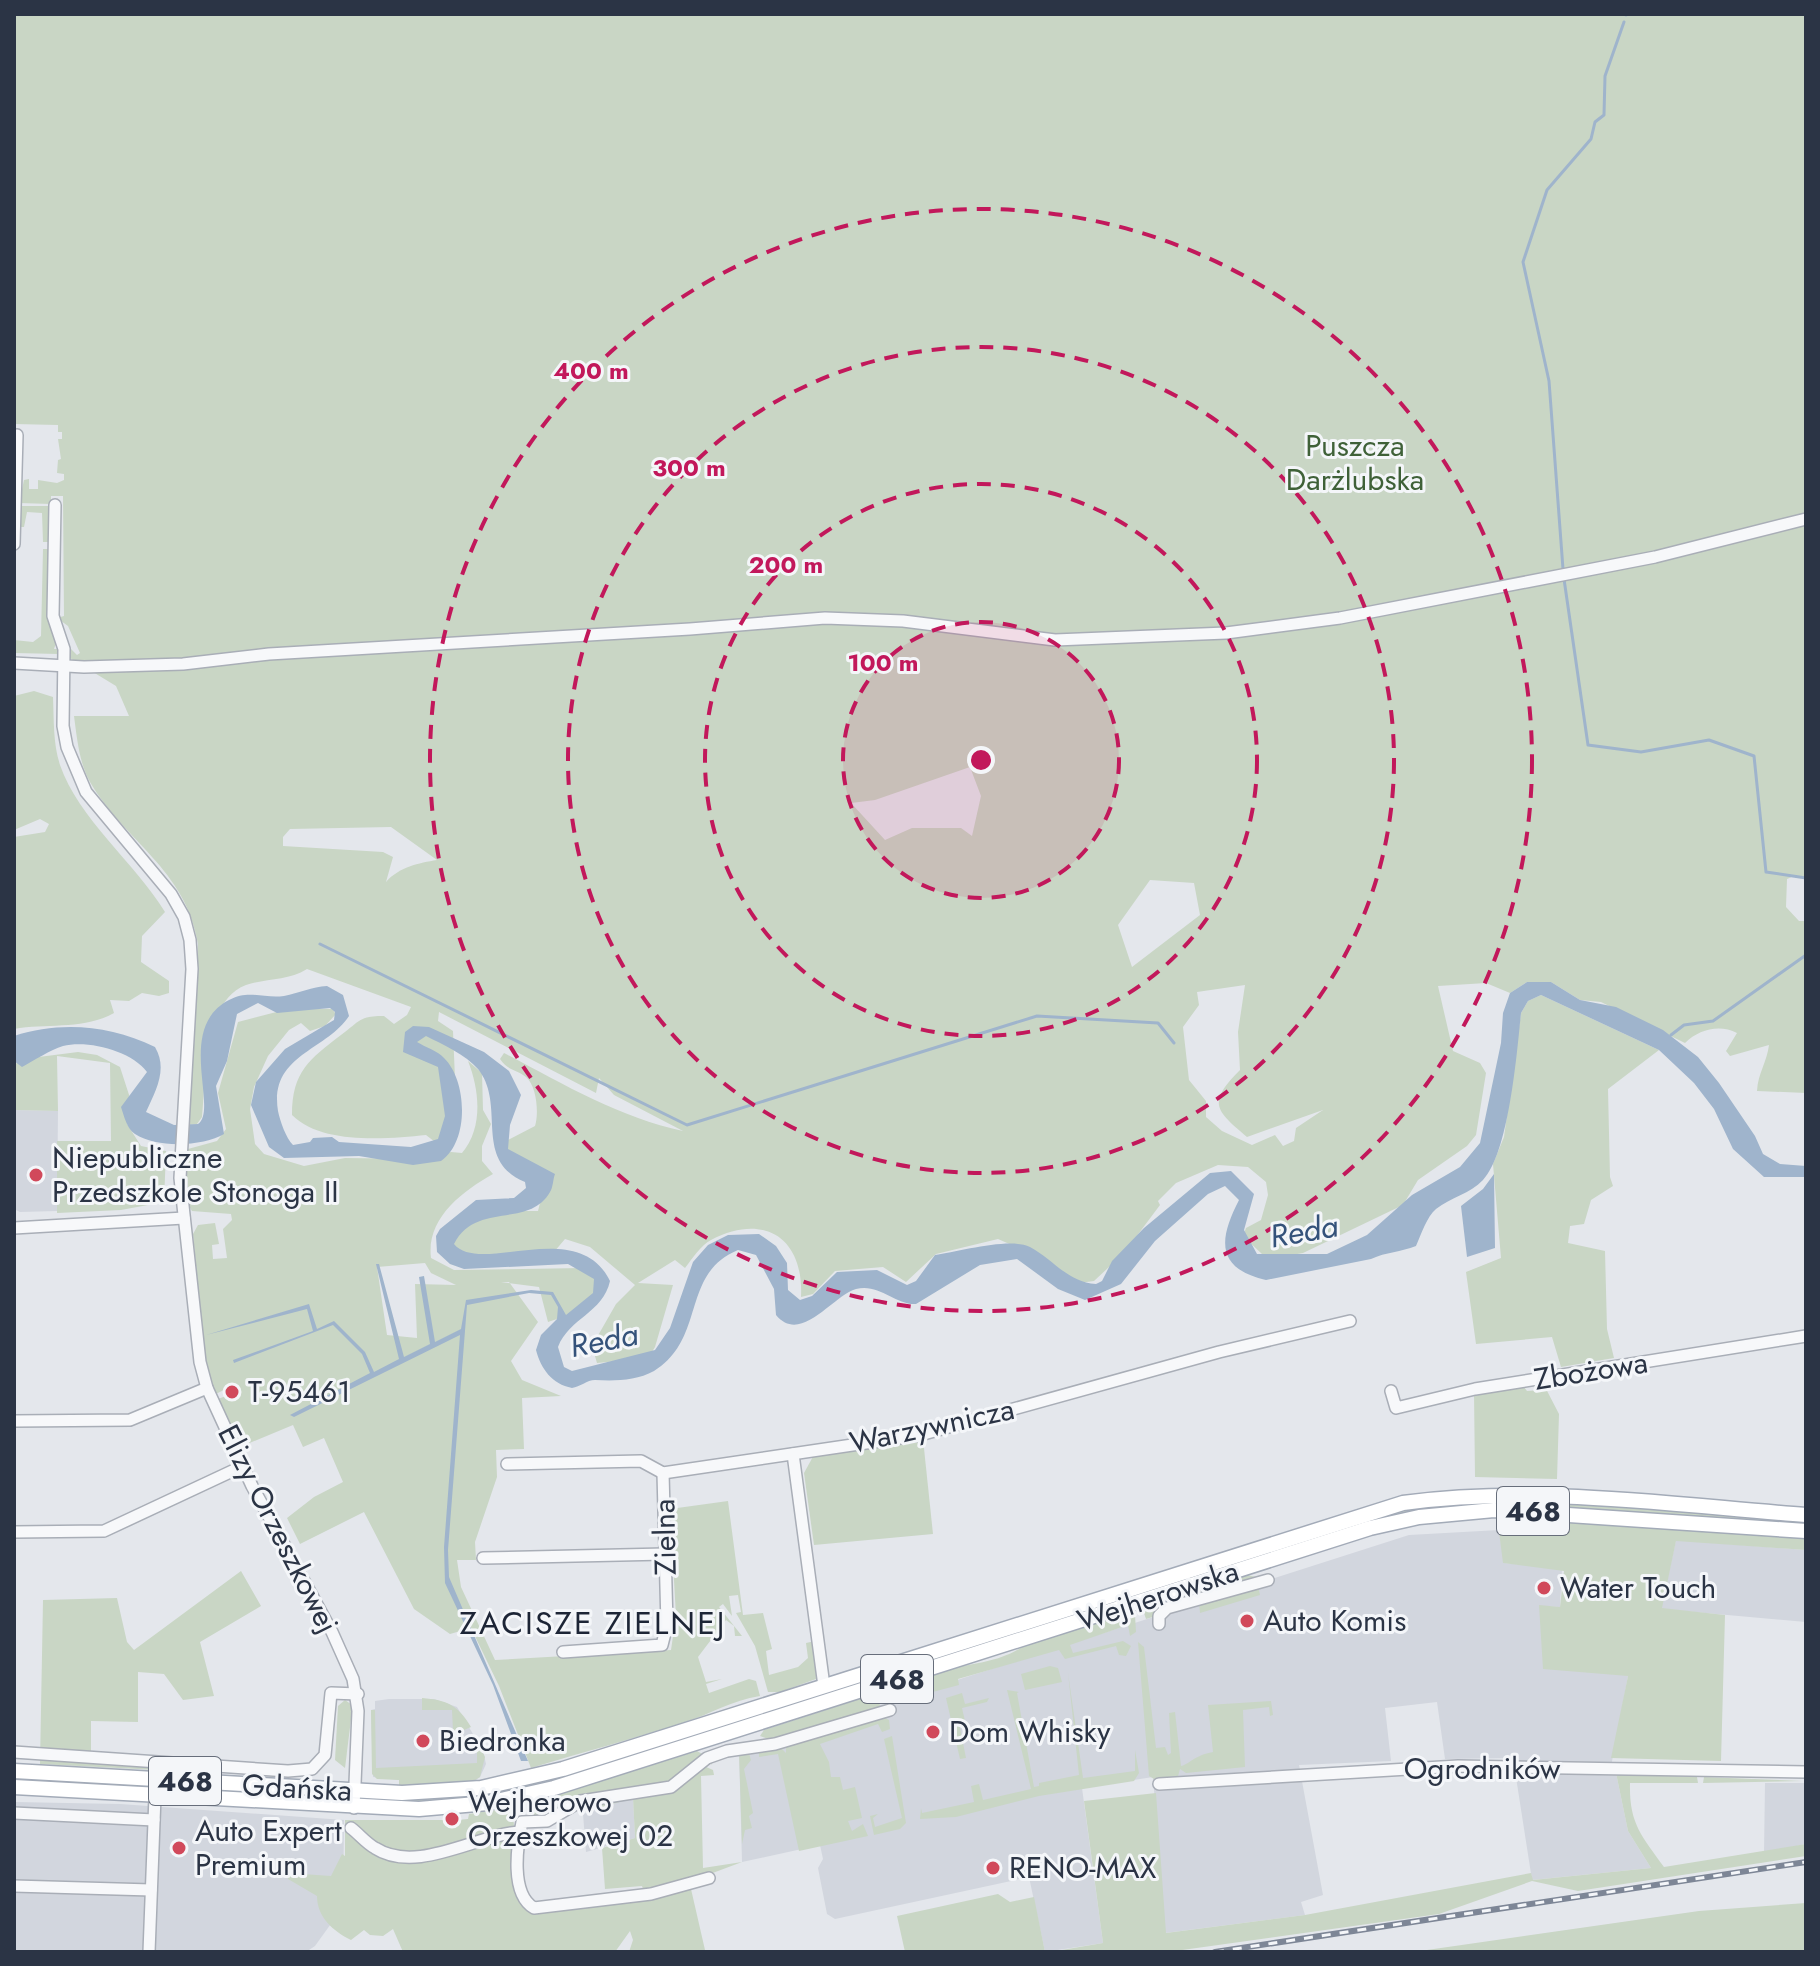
<svg xmlns="http://www.w3.org/2000/svg" width="1820" height="1966" viewBox="0 0 1820 1966" font-family="Jost,sans-serif">
  <rect width="100%" height="100%" fill="#e4e7ec"/>
  <g fill="#d2d6de">
    <polygon points="14,1110 58,1111 57,1211 20,1212 14,1209"/>
    <polygon points="1499,1530 1504,1563 1562,1568 1560,1607 1539,1606 1628,1676 1610,1772 1616,1773 1628,1831 1651,1868 1532,1880 1513,1758 1445,1759 1437,1702 1385,1708 1391,1761 1299,1765 1323,1895 1301,1902 1305,1915 1165,1933 1153,1777 1082,1788 1103,1943 1045,1952 1029,1877 835,1919 827,1914 818,1868 823,1859 820,1845 742,1862 739,1750 1409,1535"/>
    <polygon points="1676,1540 1806,1550 1806,1622 1661,1609"/>
    <polygon points="389,1699 434,1699 457,1707 483,1751 486,1764 480,1777 476,1780 399,1787 399,1780 373,1777 371,1710 375,1709 375,1701"/>
    <polygon points="1765,1783 1806,1783 1806,1844 1764,1853"/>
    <polygon points="633,1797 635,1838 586,1852 583,1814"/>
    <polygon points="14,1802 120,1804 344,1820 343,1907 315,1946 306,1952 14,1952"/>
  </g>
  <g fill="#c9d6c5" fill-rule="evenodd">
    <path d="M14,14H1806V878L1794,876L1787,879L1786,907L1799,921H1806V1093L1757,1091C1758,1073 1767,1062 1769,1045L1730,1056L1726,1051L1737,1033C1720,1024 1699,1029 1685,1043L1601,1002L1580,1000L1551,982H1527L1510,993L1486,983L1438,986L1453,1051L1480,1063L1486,1073L1476,1135L1467,1146L1418,1180L1403,1205L1303,1253L1275,1258L1262,1254L1243,1236L1246,1228L1261,1220L1268,1195L1266,1182L1248,1167L1218,1165L1176,1183L1158,1201L1160,1205L1124,1253L1094,1281L1079,1283L1064,1276L1048,1261L998,1239L936,1254L906,1282L883,1267L835,1271L813,1294L801,1297C804,1238 764,1212 711,1240C701,1245 692,1259 685,1268L675,1260L638,1283L673,1285L655,1347L648,1358L597,1363L592,1346L616,1304L635,1285L590,1247L565,1239L554,1252L454,1256L447,1239L466,1211H538L542,1195L506,1162L504,1142L535,1126C539,1114 537,1086 526,1077C516,1069 508,1071 500,1059L504,1053C561,1083 620,1118 683,1131L614,1095L599,1078L596,1093L439,1012L438,1021L453,1031L455,1079L450,1140L435,1142L426,1135C387,1139 322,1145 292,1115C292,1071 310,1059 341,1035C360,1021 359,1016 384,1016L394,1024L407,1015L411,1007L307,969C288,981 267,978 246,985C203,1001 206,1079 202,1117L197,1124L188,1125L198,944C186,869 125,842 90,782C79,762 77,738 74,716H129L116,686L70,658L71,649L77,655L80,653L68,626L57,618L64,616L63,496H51V504L19,503L24,480L29,479V489H38V480L57,483L64,480V474L57,473L58,460L61,459L58,439H62V432H58V425L14,424ZM970,767L981,796L972,836L961,828H912L885,840L851,803L875,800ZM391,827L437,860C419,863 399,867 386,882L393,857L383,852L283,846V837L290,829ZM1150,880L1194,883L1200,915L1132,967L1118,925ZM1245,985L1238,1032L1240,1070C1207,1103 1215,1110 1247,1137L1323,1110L1296,1128L1294,1141L1283,1146L1275,1135L1252,1145L1222,1131L1206,1117V1101L1189,1080L1183,1027L1199,1005L1197,992Z"/>
    <polygon points="19,506 50,506 50,542 43,542 42,513 27,512 24,527 19,527"/>
    <polygon points="43,549 50,549 57,640 54,649 59,649 59,654 14,653 14,640 33,642 41,636"/>
    <path d="M34,691L53,697C54,720 53,744 60,765C78,818 135,863 165,912L142,936L141,962L169,981V993L159,996L142,993L129,1001L110,1000L114,1013C84,1030 48,1023 14,1029V837L45,832L49,824L40,819L14,830V696Z"/>
    <polygon points="1541,995 1659,1050 1608,1089 1610,1177 1613,1186 1591,1200 1584,1224 1570,1226 1568,1243 1605,1251 1607,1329 1614,1358 1561,1367 1552,1337 1476,1344 1466,1272 1501,1258 1493,1164 1504,1137 1521,1013 1528,1001"/>
    <path d="M292,1008L332,1009L336,1014L325,1026L310,1031L301,1023L289,1030L268,1056L254,1087L250,1109L255,1144L264,1154L304,1166L345,1158L422,1159L451,1152L462,1153C483,1128 480,1091 468,1061L482,1073L483,1110L491,1124L482,1146V1161L493,1174C461,1192 426,1219 431,1258L454,1270L582,1268L604,1285L572,1314L548,1322L539,1287L501,1282H509L538,1322L511,1361L522,1380L561,1396L522,1398L524,1449L496,1450L497,1477L475,1542L476,1560H457L461,1587L495,1660L671,1650L676,1616L670,1509L728,1501L743,1615L763,1613L772,1649L766,1651L769,1675L798,1667L808,1658L806,1643L815,1641L816,1679L780,1692H768L755,1646L736,1613L741,1612L738,1595L729,1596L732,1616L723,1604L719,1607L742,1636H735L734,1626L726,1620L698,1657L706,1682L722,1679L706,1684L709,1693L749,1679L756,1681L760,1696C732,1700 711,1714 685,1722C634,1739 582,1752 531,1768L499,1686L471,1628L450,1634L414,1609L364,1512L300,1544L287,1518L314,1497L343,1482L324,1438L303,1447L293,1425L240,1447L218,1399L226,1396L230,1401L240,1395L235,1384L216,1394L206,1369L193,1234L198,1225L215,1223L219,1244L212,1245L213,1259L227,1258L223,1229L232,1220L231,1214L192,1211C183,1198 180,1163 188,1149L217,1141L226,1129L218,1093L238,1022ZM425,1263L431,1273L456,1285L415,1284L417,1338L387,1335L377,1267Z"/>
    <polygon points="78,1052 97,1055 120,1067 131,1101 127,1124 141,1146 166,1151 164,1202 121,1210 57,1213 57,1141 111,1141 110,1063 57,1056 58,1111 15,1110 14,1114 14,1065 23,1059"/>
    <polygon points="1544,1385 1559,1414 1557,1479 1475,1477 1474,1393 1524,1387 1527,1391 1541,1390"/>
    <polygon points="923,1439 933,1534 814,1545 804,1473 815,1453"/>
    <polygon points="1473,1501 1561,1502 1806,1521 1806,1525 1540,1505 1469,1504 1403,1513 1271,1550 1396,1511"/>
    <polygon points="1506,1517 1806,1538 1806,1550 1676,1541 1662,1608 1725,1615 1721,1761 1611,1758 1628,1676 1543,1669 1539,1605 1560,1607 1564,1571 1503,1563 1498,1524"/>
    <polygon points="241,1571 261,1606 200,1642 214,1696 183,1700 164,1674 138,1672 138,1722 91,1721 91,1754 171,1770 216,1773 40,1764 43,1600 117,1598 127,1642 134,1650"/>
    <polygon points="1247,1575 1261,1578 1258,1586 1260,1595 1200,1613 1199,1603 1146,1619 1144,1613 1149,1606"/>
    <path d="M1124,1614L1135,1615L1136,1632L1130,1636L1128,1625L1070,1645L1073,1653L1123,1641L1131,1646L1126,1656L1119,1655L1116,1646L1065,1659L1059,1650L958,1679L959,1685L895,1702L891,1698L898,1686C917,1680 935,1672 954,1668C980,1662 999,1662 1024,1646Z"/>
    <path d="M1138,1642L1144,1647L1156,1748L1165,1747L1168,1755L1171,1753L1169,1713L1175,1712L1181,1766C1188,1765 1195,1755 1213,1752L1208,1705L1271,1701L1273,1715L1270,1716L1269,1707L1243,1710L1245,1767L1186,1773L1180,1769L1178,1776L1154,1779L1149,1776Z"/>
    <polygon points="1050,1666 1058,1668 1062,1682 1025,1690 1021,1674"/>
    <polygon points="1068,1673 1083,1778 1135,1771 1135,1750 1139,1773 1134,1781 1039,1796 956,1817 920,1819 921,1808 922,1813 974,1802 971,1786 979,1784 983,1800 1031,1789 1007,1690 1019,1692 1017,1693 1034,1787 1039,1786 1039,1783 1079,1775"/>
    <polygon points="962,1693 965,1704 989,1698 987,1702 962,1708 965,1721 959,1723 966,1758 960,1759 946,1698"/>
    <path d="M815,1695L817,1698L591,1771L500,1795L397,1804L398,1798C531,1803 688,1736 815,1695Z"/>
    <polygon points="869,1696 879,1698 880,1707 774,1741 760,1736 764,1730"/>
    <path d="M422,1698C447,1700 458,1705 471,1727L457,1733L454,1752L452,1710H422Z"/>
    <polygon points="345,1700 352,1705 352,1711 345,1768 335,1760 338,1706"/>
    <polygon points="371,1710 375,1710 376,1768 477,1763 477,1752 464,1749 468,1738 475,1736 485,1757 480,1777 470,1783 399,1787 399,1780 377,1779 372,1774"/>
    <polygon points="882,1716 889,1720 890,1729 882,1732 878,1724 820,1744 829,1762 831,1777 840,1777 843,1790 855,1787 862,1818 848,1821 852,1831 863,1824 868,1836 799,1851 778,1754 759,1757 759,1751 780,1747 786,1753 786,1746"/>
    <polygon points="892,1736 906,1823 900,1829 874,1835 870,1816 878,1814 873,1818 875,1827 902,1818 884,1739"/>
    <polygon points="747,1747 751,1760 744,1769 753,1813 749,1816 752,1828 745,1830 742,1844 739,1751 712,1759 712,1765 709,1760 713,1757"/>
    <polygon points="697,1751 704,1755 668,1786 534,1818 527,1811 528,1805 536,1801"/>
    <polygon points="704,1766 713,1770 714,1775 701,1776 703,1868 742,1862 702,1877 644,1892 642,1886 605,1889 602,1848 635,1838 633,1798 599,1808 601,1803 670,1790"/>
    <path d="M1616,1773L1697,1777L1698,1783H1630C1629,1823 1641,1835 1664,1867L1806,1844V1856L1578,1891L1532,1881L1439,1914L1168,1952H1050L1103,1943L1084,1801L1156,1793L1166,1933L1305,1915L1531,1873L1533,1880L1651,1868L1628,1831Z"/>
    <polygon points="1704,1777 1802,1781 1703,1783"/>
    <path d="M502,1809L513,1814L514,1826C483,1841 420,1859 387,1850C371,1846 362,1828 345,1825V1820H458L468,1819L469,1814Z"/>
    <path d="M345,1830L406,1857L512,1837L523,1904L647,1899L691,1889L705,1950L629,1952L633,1940L630,1931L615,1952H403L393,1929L383,1936L370,1935L364,1930L351,1940C333,1931 317,1917 317,1896L288,1879V1873L331,1876L342,1854L345,1856Z"/>
    <polygon points="998,1894 1010,1902 1034,1897 1045,1952 905,1952 897,1916"/>
    <polygon points="1806,1903 1806,1952 1413,1952 1699,1911"/>
  </g>
  <g fill="#9fb4cc">
    <path d="M1527,982H1551L1580,1000L1616,1007L1663,1030L1698,1057L1719,1083L1755,1136L1763,1154L1780,1164L1806,1166V1177H1764L1733,1149L1714,1109L1694,1083L1659,1050L1541,995L1528,1001L1521,1013C1517,1052 1509,1153 1483,1180C1470,1194 1451,1197 1436,1209C1427,1216 1421,1235 1416,1246C1401,1252 1386,1252 1371,1259L1266,1280C1215,1268 1219,1239 1239,1200L1225,1186L1208,1194L1155,1241L1121,1284L1085,1300L1058,1289L1017,1259L980,1265L916,1304C895,1305 879,1283 856,1289C832,1296 801,1345 776,1315L774,1289L756,1255L738,1250C680,1274 707,1338 654,1371C636,1381 614,1381 595,1380C587,1380 580,1387 572,1388C552,1384 541,1369 536,1350L541,1335L557,1319L558,1307L551,1295L529,1293L467,1305L448,1550L449,1577L528,1761H521L493,1685L445,1583L444,1547L460,1335L294,1417L290,1415L370,1373L362,1354L333,1325L234,1363L233,1360L313,1331L307,1309L206,1335L309,1304L317,1329L334,1321L365,1352L374,1372L399,1359L376,1264H379L404,1357L430,1344L419,1277L424,1276L435,1342L461,1329L466,1300L531,1290L553,1292L566,1315L593,1293L594,1279L568,1264L464,1269L450,1264L437,1252L436,1236L440,1229L476,1200L514,1198L526,1188L525,1182C472,1160 507,1105 478,1069C466,1055 442,1044 426,1036L417,1042C425,1047 438,1051 444,1058C467,1080 470,1141 441,1161L413,1165L359,1156L284,1158L269,1147L251,1105L256,1082L285,1049L334,1020L335,1012L330,1008L277,1013L258,1003L237,1014L227,1061L216,1086L224,1134C204,1146 158,1149 135,1134C127,1129 124,1116 121,1107L147,1072C131,1051 89,1040 63,1046C50,1050 35,1060 22,1067L14,1061V1036C61,1021 109,1025 155,1047C168,1069 156,1090 146,1112L174,1125L198,1124C219,1109 175,1028 229,1000C249,989 264,999 284,996C299,993 312,987 327,986L343,995L349,1016C326,1051 269,1055 278,1111C280,1121 286,1138 293,1145L310,1142L313,1138L332,1137L339,1142L411,1147L438,1139L445,1116L438,1067L403,1052L405,1032L413,1026L429,1027L484,1052L509,1071L521,1095L510,1125L508,1149L555,1174C553,1179 553,1188 550,1192C529,1229 476,1201 454,1244C480,1276 578,1215 610,1281C603,1313 569,1318 558,1347L564,1367L572,1371L655,1350L670,1328L693,1262L708,1245L728,1235L759,1234L776,1246L787,1263L788,1290L800,1300L812,1296L837,1272L877,1270L907,1285L916,1281L935,1255C958,1252 1010,1237 1030,1247C1053,1259 1067,1282 1096,1284L1102,1281L1112,1261L1144,1228L1210,1173L1231,1171L1254,1194L1244,1230L1257,1254H1327L1367,1235L1412,1195L1460,1167L1480,1143L1501,1043L1503,1013L1510,993Z"/>
    <polygon points="1494,1174 1495,1248 1467,1257 1461,1206 1483,1189"/>
  </g>
  <g fill="none" stroke-linecap="round" stroke-linejoin="round">
    <g stroke="#9fb4cc" stroke-width="3">
      <polyline points="1626,14 1626,15"/>
      <polyline points="1563,569 1549,381 1523,262 1547,190 1591,139 1595,122 1604,115 1605,76 1624,22"/>
      <polyline points="1564,579 1588,745 1641,752 1709,740 1754,756 1766,872 1806,878"/>
      <polyline points="320,944 687,1125 1037,1016 1158,1023 1174,1043"/>
      <polyline points="1671,1035 1684,1025 1713,1021 1806,955"/>
    </g>
    <defs>
      <g id="minor">
        <polyline points="55,505 53,616 64,649 63,726 67,747 86,792 171,894 184,917 190,940 192,969 180,1178 200,1362 207,1388 252,1486 332,1632 353,1679 358,1711 354,1808"/>
        <polyline points="14,544 17,435"/>
        <polyline points="14,663 84,667 183,664 269,654 690,629 825,618 903,621 1055,640 1226,633 1340,618 1655,557 1806,519"/>
        <polyline points="14,1228 184,1218"/>
        <polyline points="1391,1391 1396,1408 1475,1389 1806,1336"/>
        <polyline points="14,1421 130,1420 207,1388"/>
        <polyline points="793,1454 824,1686"/>
        <polyline points="507,1464 641,1461 663,1473 920,1435 1219,1352 1350,1321"/>
        <polyline points="14,1532 104,1531 243,1466"/>
        <polyline points="483,1558 665,1554"/>
        <polyline points="1159,1624 1159,1616 1167,1608 1268,1580"/>
        <polyline points="563,1652 662,1645 667,1625 663,1473"/>
        <polyline points="14,1752 288,1771 312,1769 325,1755 331,1693 358,1694"/>
        <polyline points="1159,1784 1458,1766 1806,1772"/>
        <polyline points="14,1813 154,1820"/>
        <path d="M351,1828C359,1834 366,1843 375,1848C417,1875 478,1834 520,1832"/>
        <path d="M709,1878L651,1894L534,1908C510,1894 517,1846 522,1822L547,1821L581,1801L671,1787L707,1758L727,1751L775,1744L890,1710"/>
        <polyline points="14,1886 151,1890"/>
        <polyline points="149,1952 155,1796"/>
      </g>
      <g id="major">
        <path d="M14,1771L402,1793L481,1788L563,1769L1403,1503C1537,1485 1673,1505 1806,1515"/>
        <polyline points="14,1787 419,1809 488,1803 554,1788 1370,1528 1419,1517 1494,1510 1806,1531"/>
      </g>
    </defs>
    <use href="#minor" stroke="#a9aeb7" stroke-width="14"/>
    <use href="#major" stroke="#a3abb8" stroke-width="17"/>
    <use href="#minor" stroke="#f7f8fa" stroke-width="11"/>
    <use href="#major" stroke="#fff" stroke-width="14"/>
    <defs>
      <polyline id="rail" points="1215,1952 1806,1862"/>
    </defs>
    <use href="#rail" stroke="#7d8696" stroke-width="6"/>
    <use href="#rail" stroke="#f4f6f9" stroke-width="3" stroke-dasharray="9" stroke-linecap="butt"/>
  </g>
  <circle cx="981" cy="760" r="138" fill="#c2185b" fill-opacity=".12"/>
  <g fill="none" stroke="#c2185b" stroke-width="4" stroke-dasharray="14 10">
    <circle cx="981" cy="760" r="138"/>
    <circle cx="981" cy="760" r="276"/>
    <circle cx="981" cy="760" r="413"/>
    <circle cx="981" cy="760" r="551"/>
  </g>
  <g fill="#d1495b" stroke="#f4f6f9" stroke-width="3">
    <circle cx="36" cy="1175" r="8"/>
    <circle cx="232" cy="1392" r="8"/>
    <circle cx="1544" cy="1588" r="8"/>
    <circle cx="1247" cy="1621" r="8"/>
    <circle cx="933" cy="1732" r="8"/>
    <circle cx="423" cy="1741" r="8"/>
    <circle cx="452" cy="1819" r="8"/>
    <circle cx="179" cy="1848" r="8"/>
    <circle cx="993" cy="1868" r="8"/>
  </g>
  <g text-anchor="middle" stroke-width="6" stroke-linejoin="round" paint-order="stroke">
    <g fill="#f4f6f9" stroke="#676e7b" stroke-width="2">
      <rect x="1497" y="1487" width="72" height="48" rx="6"/>
      <rect x="861" y="1655" width="72" height="48" rx="6"/>
      <rect x="149" y="1757" width="72" height="48" rx="6"/>
    </g>
    <g font-size="28" font-weight="bold" fill="#2b3445">
      <text x="1533" y="1521">468</text>
      <text x="897" y="1689">468</text>
      <text x="185" y="1791">468</text>
    </g>
    <g font-size="30" fill="#3f6138" stroke="#f4f6f9">
      <text x="1355" y="456">Puszcza<tspan x="1355" dy="34">Darżlubska</tspan></text>
    </g>
    <g font-size="30" fill="#2b3445" stroke="#f4f6f9" text-anchor="start">
      <text x="52" y="1168">Niepubliczne<tspan x="52" dy="34">Przedszkole Stonoga II</tspan></text>
      <text x="248" y="1402">T-95461</text>
      <text x="1560" y="1598">Water Touch</text>
      <text x="1263" y="1631">Auto Komis</text>
      <text x="949" y="1742">Dom Whisky</text>
      <text x="439" y="1751">Biedronka</text>
      <text x="468" y="1812">Wejherowo<tspan x="468" dy="34">Orzeszkowej 02</tspan></text>
      <text x="195" y="1841">Auto Expert<tspan x="195" dy="34">Premium</tspan></text>
      <text x="1009" y="1878">RENO-MAX</text>
    </g>
    <g font-size="30" fill="#2b3445" stroke="#f4f6f9">
      <text transform="translate(1591 1371) rotate(-9)" y="10">Zbożowa</text>
      <text transform="translate(932 1426) rotate(-12)" y="10">Warzywnicza</text>
      <text transform="translate(278 1529) rotate(63)" y="10">Elizy Orzeszkowej</text>
      <text transform="translate(665 1537) rotate(-91)" y="10">Zielna</text>
      <text transform="translate(1158 1596) rotate(-18)" y="10">Wejherowska</text>
      <text x="1482" y="1779">Ogrodników</text>
      <text transform="translate(297 1788) rotate(3)" y="10">Gdańska</text>
    </g>
    <g font-size="32" font-style="italic" fill="#34527a" stroke="#f4f6f9">
      <text transform="translate(1304 1231) rotate(-10)" y="11">Reda</text>
      <text transform="translate(604 1340) rotate(-11)" y="11">Reda</text>
    </g>
    <g font-size="32" letter-spacing="2" fill="#1d2536" stroke="#f4f6f9">
      <text x="593" y="1634">ZACISZE ZIELNEJ</text>
    </g>
  </g>
  <circle cx="981" cy="760" r="12" fill="#c2185b" stroke="#f4f6f9" stroke-width="4"/>
  <g font-size="24" text-anchor="middle" font-weight="bold" fill="#c2185b" stroke="#f4f6f9" stroke-width="6" stroke-linejoin="round" paint-order="stroke">
    <text x="591" y="379">400 m</text>
    <text x="689" y="476">300 m</text>
    <text x="786" y="573">200 m</text>
    <text x="883" y="671">100 m</text>
  </g>
  <rect width="1820" height="1966" fill="none" stroke="#2b3445" stroke-width="32"/>
</svg>
